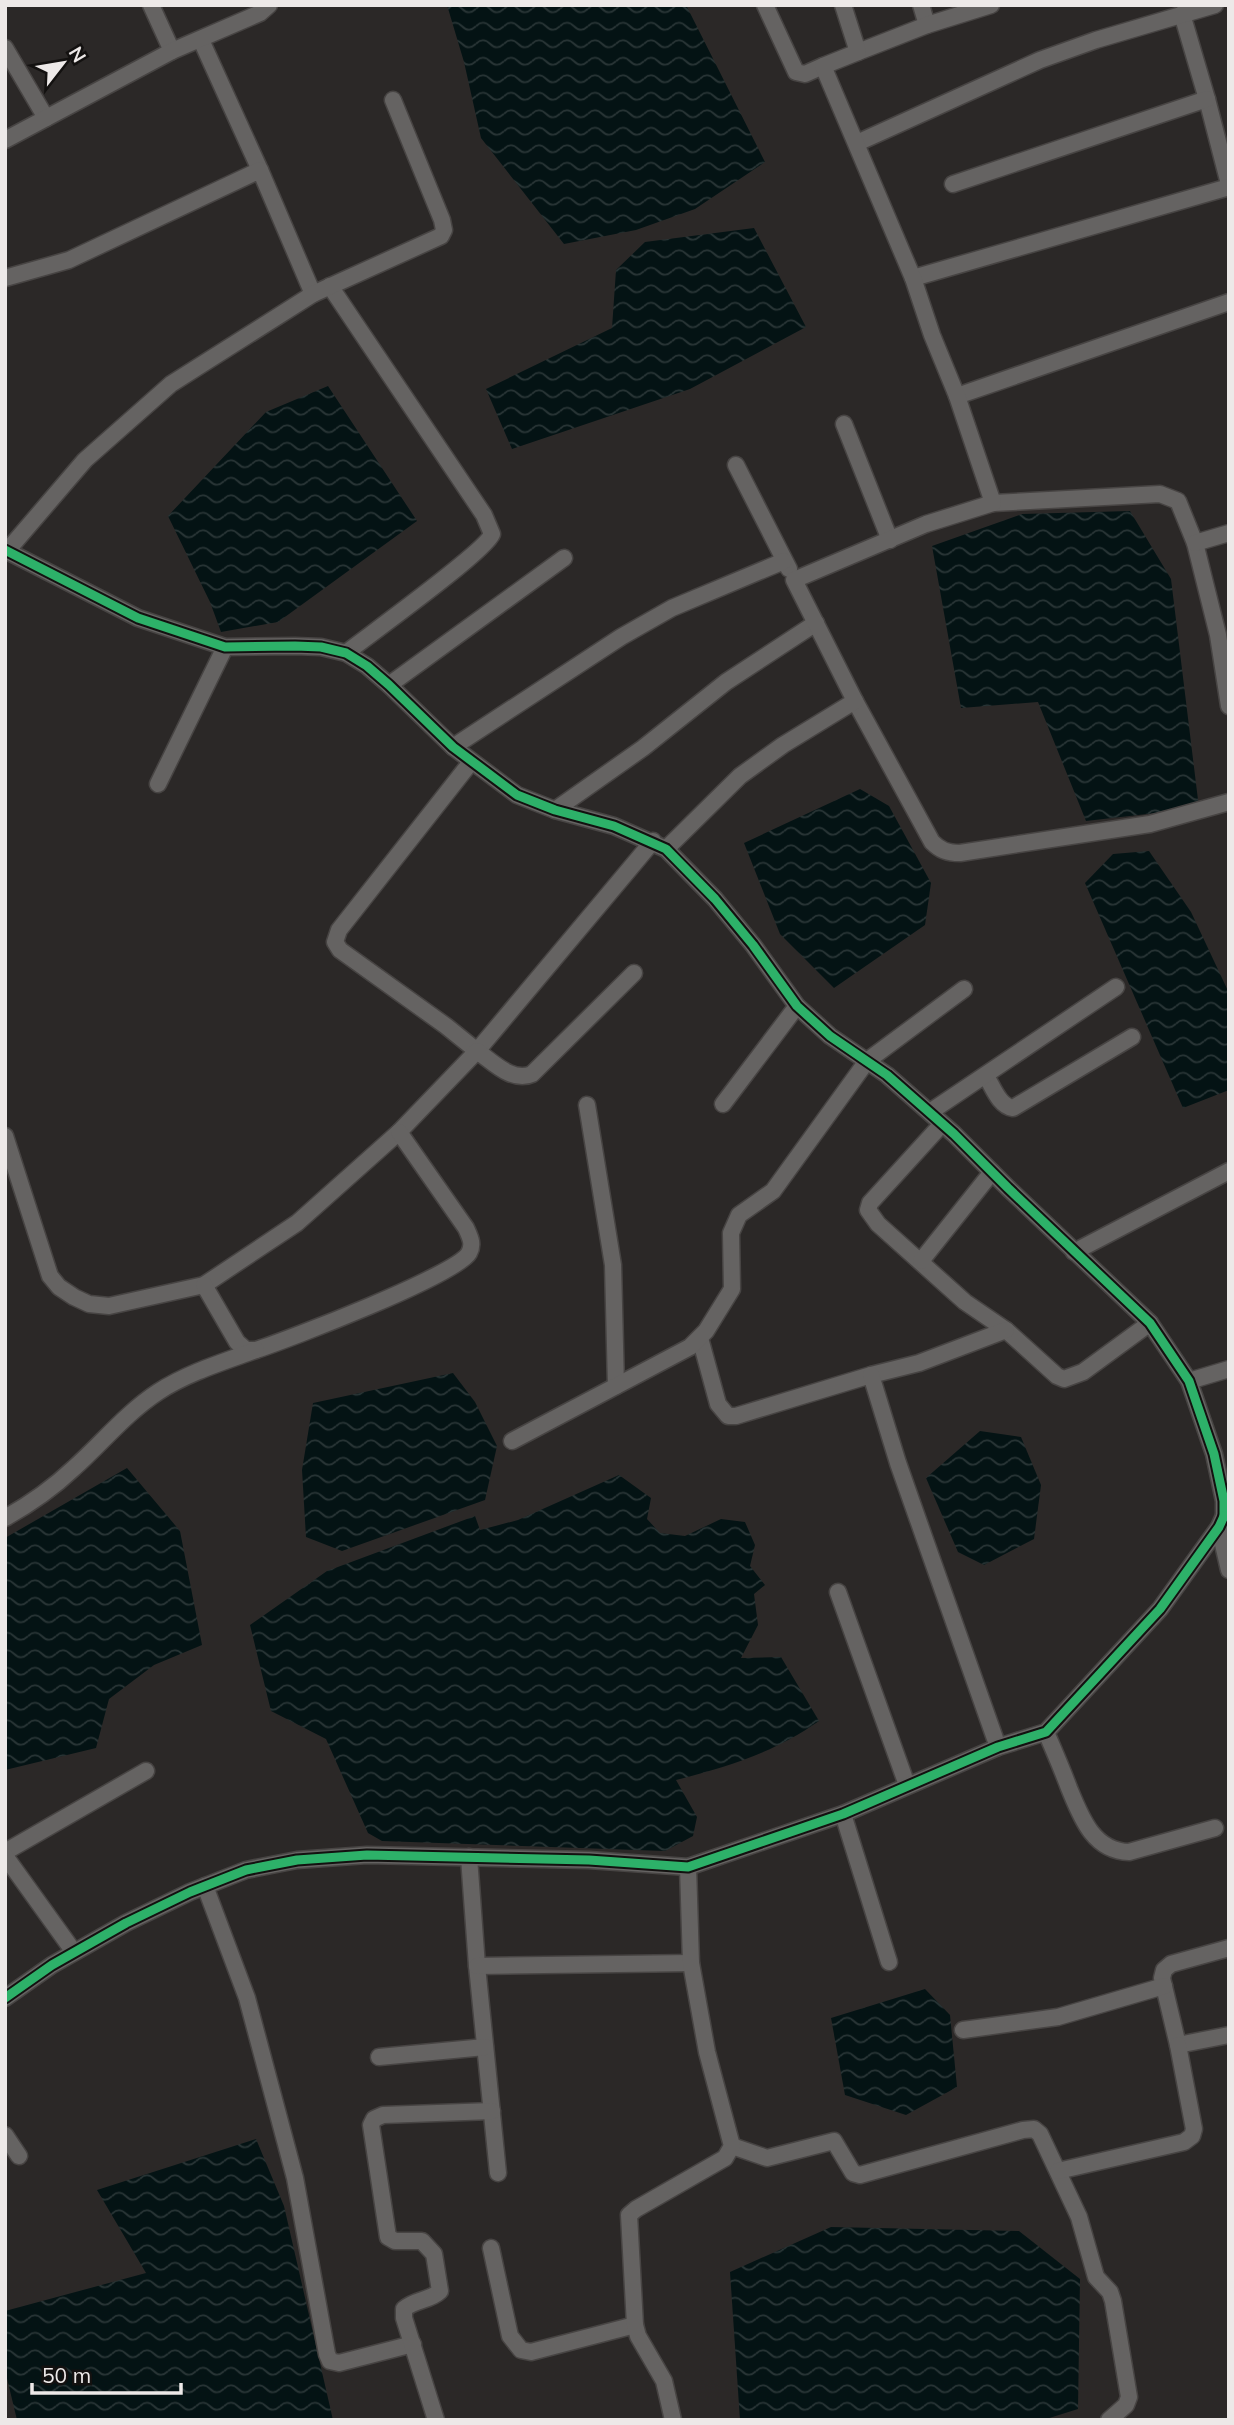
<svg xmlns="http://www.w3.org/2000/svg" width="1234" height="2425" viewBox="0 0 1234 2425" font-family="Mulish,sans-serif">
  <defs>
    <pattern id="water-waves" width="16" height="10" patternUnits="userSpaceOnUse" patternTransform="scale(1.75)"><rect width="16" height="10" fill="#041314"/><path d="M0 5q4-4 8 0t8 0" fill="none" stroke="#293536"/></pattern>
  </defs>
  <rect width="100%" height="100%" fill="#2b2827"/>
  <g fill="url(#water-waves)">
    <polygon points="447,5 686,5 765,162 695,209 636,230 564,244 481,138 464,62"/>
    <polygon points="754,228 806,327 690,389 512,449 486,389 612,328 616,270 645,242"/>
    <polygon points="328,386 417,521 278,622 221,632 210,602 168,516 266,412"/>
    <polygon points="1130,511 1171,579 1199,808 1086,821 1038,702 961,708 932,546 1022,514"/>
    <polygon points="860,789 889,806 931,883 925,925 834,988 780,934 744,843"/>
    <polygon points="1149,851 1191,912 1229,993 1229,1090 1183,1108 1085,883 1113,854"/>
    <polygon points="453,1373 475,1402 497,1446 485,1500 342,1551 306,1537 302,1470 313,1403"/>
    <polygon points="980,1431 1021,1437 1041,1485 1034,1539 984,1565 958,1552 926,1478"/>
    <polygon points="127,1468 180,1531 202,1645 154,1665 109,1699 96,1748 5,1770 5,1538"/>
    <path d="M619,1475L651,1498L647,1519L660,1533L685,1536L721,1519L745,1522L755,1545L750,1566L765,1585L754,1594L758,1625L741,1658L781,1657L819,1721C773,1753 730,1766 676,1780L697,1817L693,1836L665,1851L382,1841L368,1833L326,1739L271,1711L250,1625L327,1571L475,1516L480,1530L518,1520Z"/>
    <polygon points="925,1989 950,2015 957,2087 906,2115 845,2095 831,2018"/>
    <polygon points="256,2139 284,2206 333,2420 17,2420 5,2370 5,2311 146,2273 97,2190"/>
    <polygon points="831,2227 1019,2231 1080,2279 1078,2409 1043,2420 740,2420 730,2272"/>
  </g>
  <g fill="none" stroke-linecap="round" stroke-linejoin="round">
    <defs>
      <g id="minor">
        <polyline points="151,5 172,51"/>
        <polyline points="765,5 796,72 805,74 823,66"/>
        <polyline points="921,5 927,25"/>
        <polyline points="1182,14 1207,99 1229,184"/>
        <polyline points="201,40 260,170"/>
        <polyline points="5,48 46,118"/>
        <polyline points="858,52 927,25 991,5"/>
        <polyline points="5,140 172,51 260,13 269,5"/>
        <polyline points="857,143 1040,60 1096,40 1215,5"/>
        <polyline points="953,184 1207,99"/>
        <polyline points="5,278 69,260 260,170 313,294"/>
        <polyline points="913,278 1229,187"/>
        <path d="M330,286L484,515L492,534C486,551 369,635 346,653"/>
        <polyline points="957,396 1229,302"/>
        <polyline points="844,424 890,540"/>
        <polyline points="736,465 789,569"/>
        <polyline points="993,503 1160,494 1178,501 1195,543 1218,635 1229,706"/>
        <polyline points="1195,543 1229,533"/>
        <polyline points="5,550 138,618 225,647 295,646 321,647 346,653 367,666 389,685 453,747 517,795 555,810 614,826 666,849 715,899 753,945 797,1006 830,1036 887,1075 954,1134 1008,1188 1150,1323 1189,1381 1214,1454 1224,1501 1224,1516 1229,1516"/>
        <polyline points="7,551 85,460 171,384 313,294 441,236 444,230 442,220 393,100"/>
        <polyline points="389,685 564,558"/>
        <path d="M855,701L932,842C940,850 947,853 960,853L1150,824L1229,802"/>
        <polyline points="453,747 621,637 672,608 784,561"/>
        <polyline points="471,762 339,930 335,942 340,950 446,1026 477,1051 653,841"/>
        <polyline points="158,784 225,647"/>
        <polyline points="555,810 643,748 726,682 816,623"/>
        <polyline points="666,849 740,776 783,745 855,701 794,580 926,524 993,503 957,396 932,335 913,278 823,66 858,52 843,5"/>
        <path d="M986,1076C993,1087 999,1106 1013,1108L1132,1037"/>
        <polyline points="723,1104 797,1006"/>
        <polyline points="587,1105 613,1265 616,1386"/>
        <polyline points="930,1112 1116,987"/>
        <polyline points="942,1124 870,1203 868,1210 878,1224 965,1302 1006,1330 1057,1376 1064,1379 1083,1372 1150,1323"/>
        <path d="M5,1136L50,1276L59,1287L74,1297L89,1304L109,1306L204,1285L297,1223L399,1132L477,1051C492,1061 512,1083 532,1074L634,973"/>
        <polyline points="1074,1252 1229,1171"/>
        <polyline points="921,1261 992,1172"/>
        <path d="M204,1285L237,1342L246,1350H256C287,1340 457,1275 469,1253C474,1244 470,1237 466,1228L399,1132"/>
        <polyline points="700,1338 718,1404 728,1416 736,1416 871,1375 919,1363 1006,1330"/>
        <polyline points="871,1375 898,1463 998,1747"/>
        <polyline points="1189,1381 1229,1369"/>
        <polyline points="512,1441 690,1347 706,1331 732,1289 731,1233 739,1215 773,1191 867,1061 964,989"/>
        <path d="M5,1518C30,1504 54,1487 74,1468C102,1443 126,1413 158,1392C187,1373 223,1362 256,1350"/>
        <polyline points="1219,1527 1229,1570"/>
        <polyline points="838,1592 907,1785"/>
        <path d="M1046,1732C1054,1751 1062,1769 1069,1788C1081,1817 1093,1851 1129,1852L1215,1828"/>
        <polyline points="843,1814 889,1962"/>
        <polyline points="5,1852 146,1771"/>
        <polyline points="5,1856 74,1952"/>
        <polyline points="469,1857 477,1966 498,2173"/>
        <polyline points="205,1886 247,1998 295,2178 327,2354 330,2361 339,2363 413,2344"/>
        <polyline points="1229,1948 1171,1964 1164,1970 1162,1978 1178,2045 1229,2035"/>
        <polyline points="477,1966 691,1963"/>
        <polyline points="5,1998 52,1965 126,1923 190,1892 246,1870 297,1860 367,1855 589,1860 688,1867 843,1814 998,1747 1046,1732 1160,1609 1219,1527 1224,1516"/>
        <polyline points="963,2030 1058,2017 1164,1986"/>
        <polyline points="379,2057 485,2047"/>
        <polyline points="5,2135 19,2156"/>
        <polyline points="732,2146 767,2158 834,2141 853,2173 860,2175 1023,2130 1034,2129 1040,2134 1079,2217 1096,2277 1110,2292 1113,2301 1129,2397 1126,2405 1109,2420"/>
        <polyline points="1058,2171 1184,2142 1192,2136 1194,2129 1178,2045"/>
        <polyline points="491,2248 510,2336 521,2350 531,2352 635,2325"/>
        <path d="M436,2420L404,2318V2309C415,2299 430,2301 440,2291L434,2254L422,2241H395L388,2237L371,2125L374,2119L383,2115L492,2111"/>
        <polyline points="673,2420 664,2381 638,2336 635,2325 629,2215 636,2209 725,2158 732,2146 707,2052 691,1963 688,1867"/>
      </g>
    </defs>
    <use href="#minor" stroke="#474443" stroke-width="19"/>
    <use href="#minor" stroke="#656362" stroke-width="16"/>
    <defs>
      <g id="cycleway">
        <polyline points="5,550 138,618 225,647 295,646 321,647 346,653 367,666 389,685 453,747 517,795 555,810 614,826 666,849 715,899 753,945 797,1006 830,1036 887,1075 954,1134 1008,1188 1150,1323 1189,1381 1214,1454 1224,1501 1224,1516 1229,1516"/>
        <polyline points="5,1998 52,1965 126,1923 190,1892 246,1870 297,1860 367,1855 589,1860 688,1867 843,1814 998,1747 1046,1732 1160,1609 1219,1527 1224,1516"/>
      </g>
    </defs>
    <use href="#cycleway" stroke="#131110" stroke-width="13"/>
    <use href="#cycleway" stroke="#2db169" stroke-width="9"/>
  </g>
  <rect width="1234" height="2425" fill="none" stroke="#ede9e8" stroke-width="14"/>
  <g transform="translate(63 63) rotate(59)" stroke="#131110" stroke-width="5" paint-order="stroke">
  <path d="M0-5L12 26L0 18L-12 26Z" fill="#ede9e8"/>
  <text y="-10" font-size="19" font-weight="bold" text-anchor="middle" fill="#ede9e8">N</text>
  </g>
  <path d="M32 2383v10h149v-10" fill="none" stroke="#ede9e8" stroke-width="3.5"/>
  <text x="42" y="2383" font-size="21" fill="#ede9e8" stroke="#131110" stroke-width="5" paint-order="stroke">50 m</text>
</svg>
